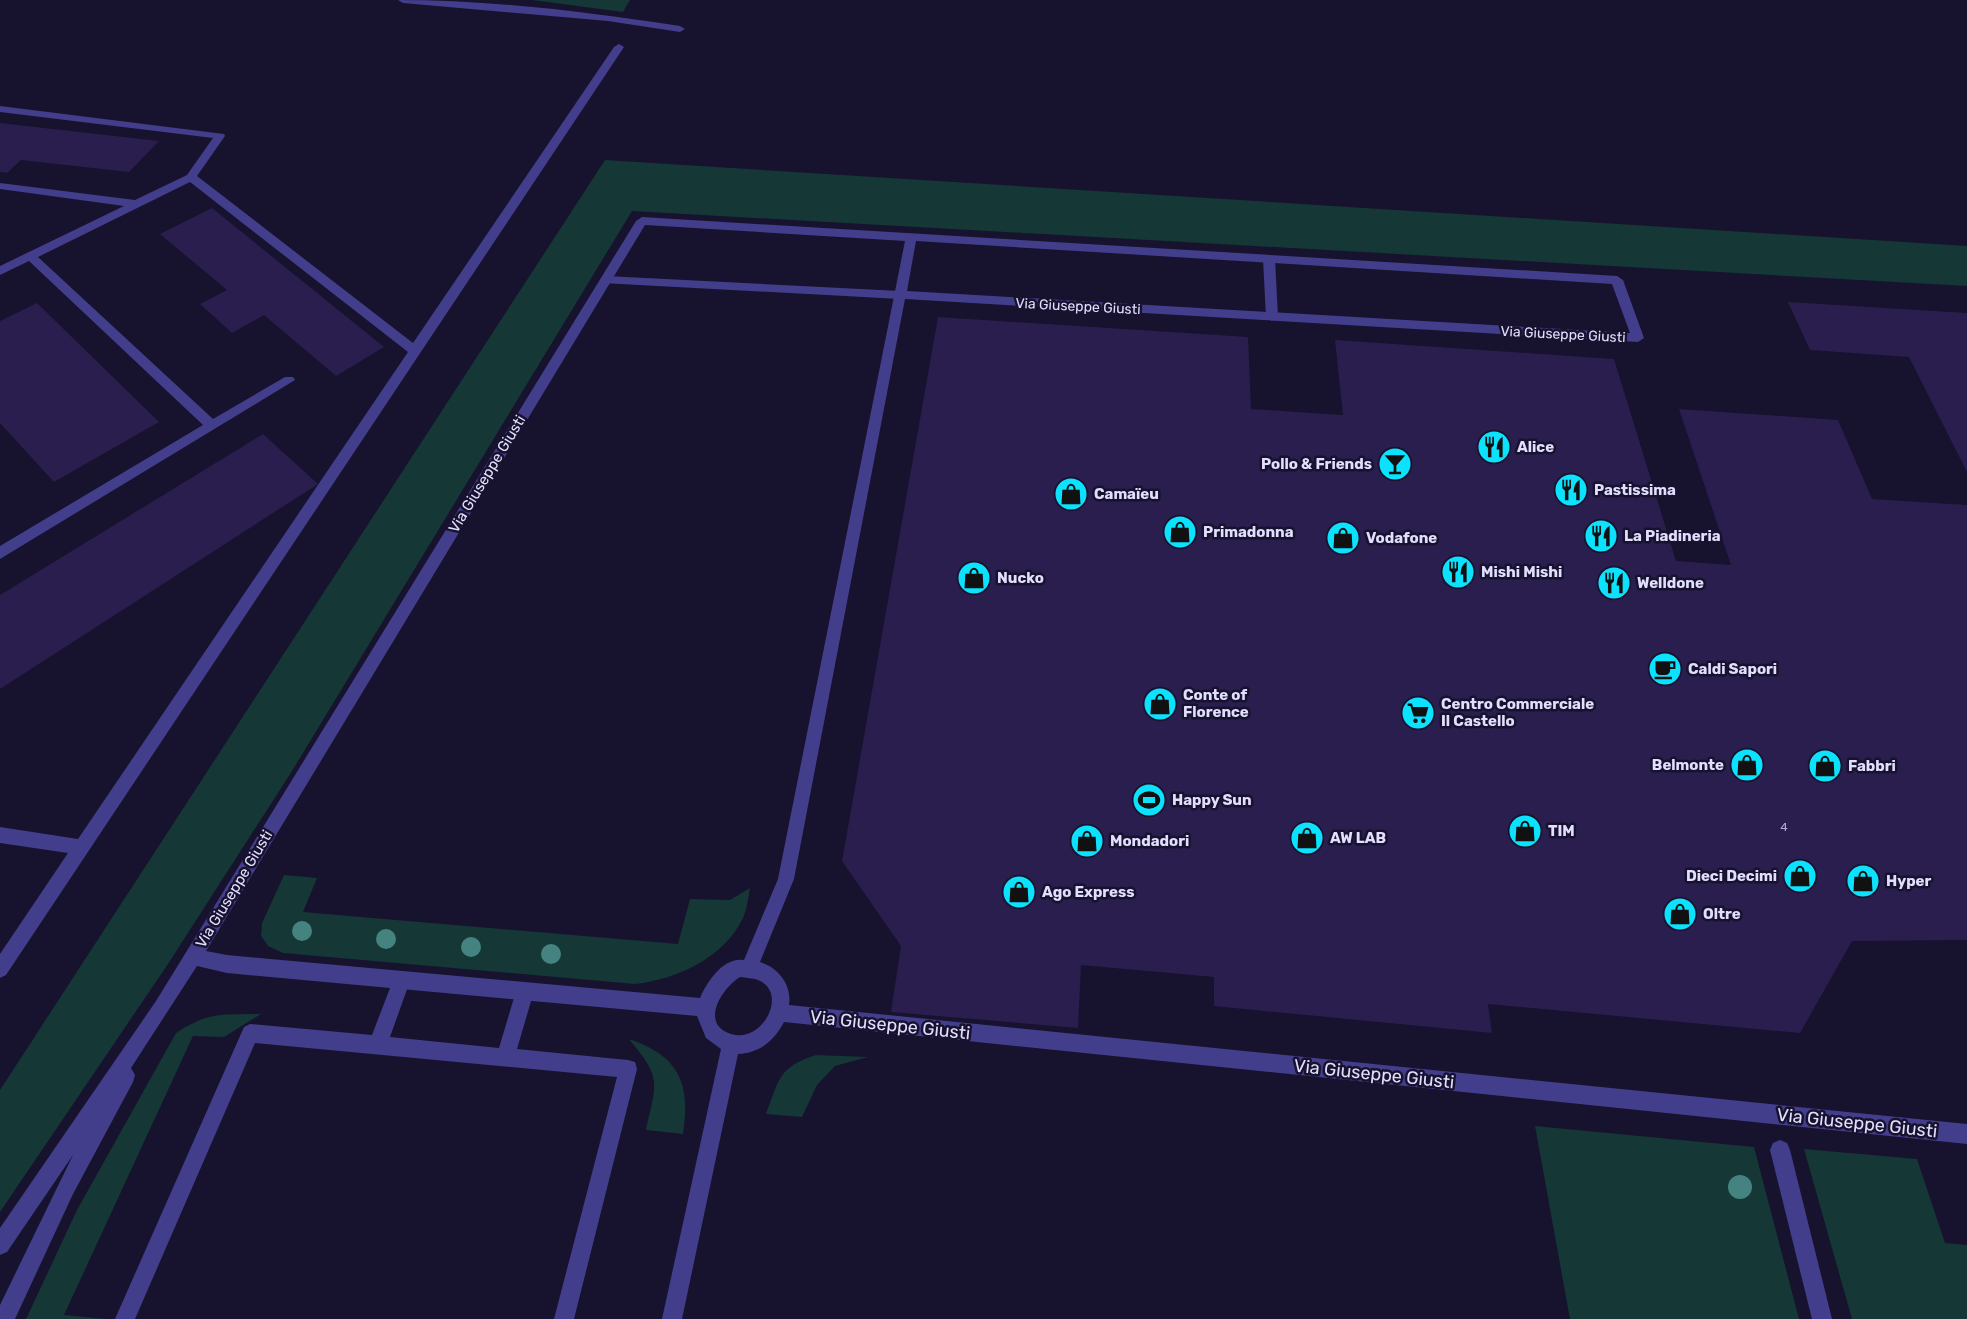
<svg xmlns="http://www.w3.org/2000/svg" width="1967" height="1319" viewBox="0 0 1967 1319" font-family="Rubik,sans-serif">
  <rect width="100%" height="100%" fill="#17122d"/>
  <g fill="#153736">
    <polygon points="532,0 630,0 623,12"/>
    <polygon points="605,160 1967,246 1967,286 632,211 292,771 168,964 0,1212 0,1090"/>
    <path d="M284,875L317,878L303,912L678,944L690,899L730,900L750,888C748,898 747,911 742,920C722,959 677,979 635,984L283,953L268,946L261,936L262,923Z"/>
    <path d="M261,1014L224,1037L193,1036L64,1315L106,1319H26L77,1210L176,1033C209,1011 223,1015 261,1014Z"/>
    <path d="M629,1039C679,1056 691,1083 683,1134L646,1130C657,1081 662,1079 629,1039Z"/>
    <path d="M816,1055L868,1057L835,1066L817,1085L802,1117L766,1114C779,1080 778,1067 816,1055Z"/>
    <polygon points="1535,1126 1754,1147 1799,1319 1570,1319"/>
    <polygon points="1804,1149 1917,1159 1945,1243 1967,1245 1967,1319 1852,1319"/>
  </g>
  <g fill="#291e4e">
    <polygon points="0,123 159,141 129,172 21,160 7,173 0,172"/>
    <polygon points="212,208 384,347 336,376 264,315 232,333 200,304 227,290 160,234"/>
    <polygon points="1788,302 1967,313 1967,472 1909,357 1810,350"/>
    <polygon points="37,303 159,422 54,482 0,423 0,321"/>
    <polygon points="938,317 1248,337 1251,409 1343,415 1335,340 1614,359 1676,561 1731,565 1679,409 1838,420 1872,499 1967,505 1967,940 1852,941 1800,1033 1488,1004 1492,1033 1214,1006 1214,977 1081,965 1078,1028 891,1012 901,946 842,861"/>
    <polygon points="263,434 318,484 0,689 0,595"/>
  </g>
  <g fill="none" stroke-linecap="round" stroke-linejoin="round">
    <g fill="#423e8b" fill-rule="evenodd">
      <path d="M398,0C492,0 587,12 680,26L685,29L680,32L608,21L403,3Z"/>
      <polygon points="619,44 624,47 6,975 0,978 0,954 68,853 0,843 0,827 78,839 408,352 190,182 38,257 213,419 285,377 293,377 295,380 0,559 0,546 203,425 29,261 0,275 0,266 124,206 0,189 0,183 135,200 187,175 213,138 0,112 0,106 224,134 225,136 197,176 413,343 614,47"/>
      <polygon points="1269,255 1275,259 1278,317 1272,321 1266,317 1263,259"/>
      <polygon points="606,276 900,291 906,295 900,299 602,283 602,277"/>
      <polygon points="401,972 407,975 410,981 390,1037 499,1048 516,991 519,985 525,982 531,985 534,991 517,1049 628,1060 635,1062 637,1069 574,1319 554,1319 617,1077 255,1043 135,1319 115,1319 244,1027 250,1024 372,1035 395,975"/>
      <polygon points="1780,1140 1787,1143 1790,1150 1832,1319 1812,1319 1770,1150 1773,1143"/>
    </g>
    <path fill="#423e8b" fill-rule="evenodd" d="M642,217L1617,276L1623,280L1644,338L1638,342L905,299L794,879L760,962C779,968 792,985 789,1005L1967,1124V1144L784,1022C774,1041 760,1053 738,1054L682,1319H662L721,1049L706,1038L697,1016L227,973L197,966L131,1068L135,1075L133,1082L73,1194L15,1319H0V1305L73,1155L7,1252L0,1255V1228L156,1001L636,221ZM645,225L905,241L778,879L744,960C723,957 707,982 700,998L227,955L206,951ZM916,241L1612,284L1630,333L907,291ZM740,977C745,978 753,978 758,980C789,992 763,1044 731,1034C699,1024 722,988 740,977Z"/>
  </g>
  <g fill="#448380">
    <circle cx="302" cy="931" r="10"/>
    <circle cx="386" cy="939" r="10"/>
    <circle cx="471" cy="947" r="10"/>
    <circle cx="551" cy="954" r="10"/>
    <circle cx="1740" cy="1187" r="12"/>
  </g>
  <defs>
    <symbol id="restaurant-disc" viewBox="-11 -11 22 22"><circle r="9.5" fill="#0ce1fd" stroke="#17122d"/><path d="M-5-6h1v4h1v-4h1v4h1v-4h1v5L-1.5 .5V6h-2V.5L-5-1ZM5-6V6H3V1.5H1.5Q1.5-4 5-6Z" fill="#111"/></symbol>
    <symbol id="bar-disc" viewBox="-11 -11 22 22"><circle r="9.5" fill="#0ce1fd" stroke="#17122d"/><path d="M-6-5H6L.8 .8V4.5H3.5V6h-7V4.5H-.8V.8Z" fill="#111"/></symbol>
    <symbol id="shop-disc" viewBox="-11 -11 22 22"><circle r="9.5" fill="#0ce1fd" stroke="#17122d"/><path d="M-5-2.5h2.3a2.7 3.5 0 0 1 5.4 0H5L5.5 6h-11ZM-1.5-2.5h3a1.5 2.3 0 0 0-3 0Z" fill="#111"/></symbol>
    <symbol id="cafe-disc" viewBox="-11 -11 22 22"><circle r="9.5" fill="#0ce1fd" stroke="#17122d"/><path d="M-5.5-4.5H6V0H3Q3 3.5 0 3.5H-2.5Q-5.5 3.5-5.5 0ZM3-3.2v2h1.7v-2ZM-6 4.5H4V6H-6Z" fill="#111"/></symbol>
    <symbol id="supermarket-disc" viewBox="-11 -11 22 22"><circle r="9.5" fill="#0ce1fd" stroke="#17122d"/><path d="M-6-5.5h2.5l.6 2H6L4.5 2H-2.5L-4.4-4H-6ZM-1.5 3.2a1.3 1.3 0 1 0 .1 0ZM3 3.2a1.3 1.3 0 1 0 .1 0Z" fill="#111"/></symbol>
    <symbol id="stadium-disc" viewBox="-11 -11 22 22"><circle r="9.5" fill="#0ce1fd" stroke="#17122d"/><path d="M0-5a6.5 5 0 1 0 0 10a6.5 5 0 1 0 0-10ZM-3.5-1.8h7v3.6h-7Z" fill="#111"/></symbol>
  </defs>
  <g fill-rule="evenodd">
    <use href="#restaurant-disc" x="1475" y="428" width="38" height="38"/>
    <use href="#bar-disc" x="1376" y="445" width="38" height="38"/>
    <use href="#restaurant-disc" x="1552" y="471" width="38" height="38"/>
    <use href="#shop-disc" x="1052" y="475" width="38" height="38"/>
    <use href="#shop-disc" x="1161" y="513" width="38" height="38"/>
    <use href="#restaurant-disc" x="1582" y="517" width="38" height="38"/>
    <use href="#shop-disc" x="1324" y="519" width="38" height="38"/>
    <use href="#restaurant-disc" x="1439" y="553" width="38" height="38"/>
    <use href="#shop-disc" x="955" y="559" width="38" height="38"/>
    <use href="#restaurant-disc" x="1595" y="564" width="38" height="38"/>
    <use href="#cafe-disc" x="1646" y="650" width="38" height="38"/>
    <use href="#shop-disc" x="1141" y="685" width="38" height="38"/>
    <use href="#supermarket-disc" x="1399" y="694" width="38" height="38"/>
    <use href="#shop-disc" x="1728" y="746" width="38" height="38"/>
    <use href="#shop-disc" x="1806" y="747" width="38" height="38"/>
    <use href="#stadium-disc" x="1130" y="781" width="38" height="38"/>
    <use href="#shop-disc" x="1506" y="812" width="38" height="38"/>
    <use href="#shop-disc" x="1288" y="819" width="38" height="38"/>
    <use href="#shop-disc" x="1068" y="822" width="38" height="38"/>
    <use href="#shop-disc" x="1781" y="857" width="38" height="38"/>
    <use href="#shop-disc" x="1844" y="862" width="38" height="38"/>
    <use href="#shop-disc" x="1000" y="873" width="38" height="38"/>
    <use href="#shop-disc" x="1661" y="895" width="38" height="38"/>
  </g>
  <g text-anchor="middle" stroke-width="5" stroke-linejoin="round" paint-order="stroke">
    <g font-size="12" fill="#b4aed3">
      <text x="1784" y="831">4</text>
    </g>
    <g font-size="14" fill="#e2deff" stroke="#17122d">
      <text transform="translate(1078 306) rotate(3)" y="5">Via Giuseppe Giusti</text>
      <text transform="translate(1563 334) rotate(3)" y="5">Via Giuseppe Giusti</text>
    </g>
    <g font-size="15" font-weight="bold" fill="#e2deff" stroke="#17122d" text-anchor="start">
      <text x="1517" y="452">Alice</text>
      <text x="1372" y="469" text-anchor="end">Pollo &amp; Friends</text>
      <text x="1594" y="495">Pastissima</text>
      <text x="1094" y="499">Camaïeu</text>
      <text x="1203" y="537">Primadonna</text>
      <text x="1624" y="541">La Piadineria</text>
      <text x="1366" y="543">Vodafone</text>
      <text x="1481" y="577">Mishi Mishi</text>
      <text x="997" y="583">Nucko</text>
      <text x="1637" y="588">Welldone</text>
      <text x="1688" y="674">Caldi Sapori</text>
      <text x="1183" y="700">Conte of<tspan x="1183" dy="17">Florence</tspan></text>
      <text x="1441" y="709">Centro Commerciale<tspan x="1441" dy="17">Il Castello</tspan></text>
      <text x="1724" y="770" text-anchor="end">Belmonte</text>
      <text x="1848" y="771">Fabbri</text>
      <text x="1172" y="805">Happy Sun</text>
      <text x="1548" y="836">TIM</text>
      <text x="1330" y="843">AW LAB</text>
      <text x="1110" y="846">Mondadori</text>
      <text x="1777" y="881" text-anchor="end">Dieci Decimi</text>
      <text x="1886" y="886">Hyper</text>
      <text x="1042" y="897">Ago Express</text>
      <text x="1703" y="919">Oltre</text>
    </g>
    <g font-size="15" fill="#e2deff" stroke="#17122d">
      <text transform="translate(487 474) rotate(-59)" y="5">Via Giuseppe Giusti</text>
      <text transform="translate(234 889) rotate(-59)" y="5">Via Giuseppe Giusti</text>
    </g>
    <g font-size="18" fill="#e2deff" stroke="#17122d">
      <text transform="translate(890 1025) rotate(6)" y="6">Via Giuseppe Giusti</text>
      <text transform="translate(1374 1074) rotate(6)" y="6">Via Giuseppe Giusti</text>
      <text transform="translate(1857 1123) rotate(6)" y="6">Via Giuseppe Giusti</text>
    </g>
  </g>
</svg>
